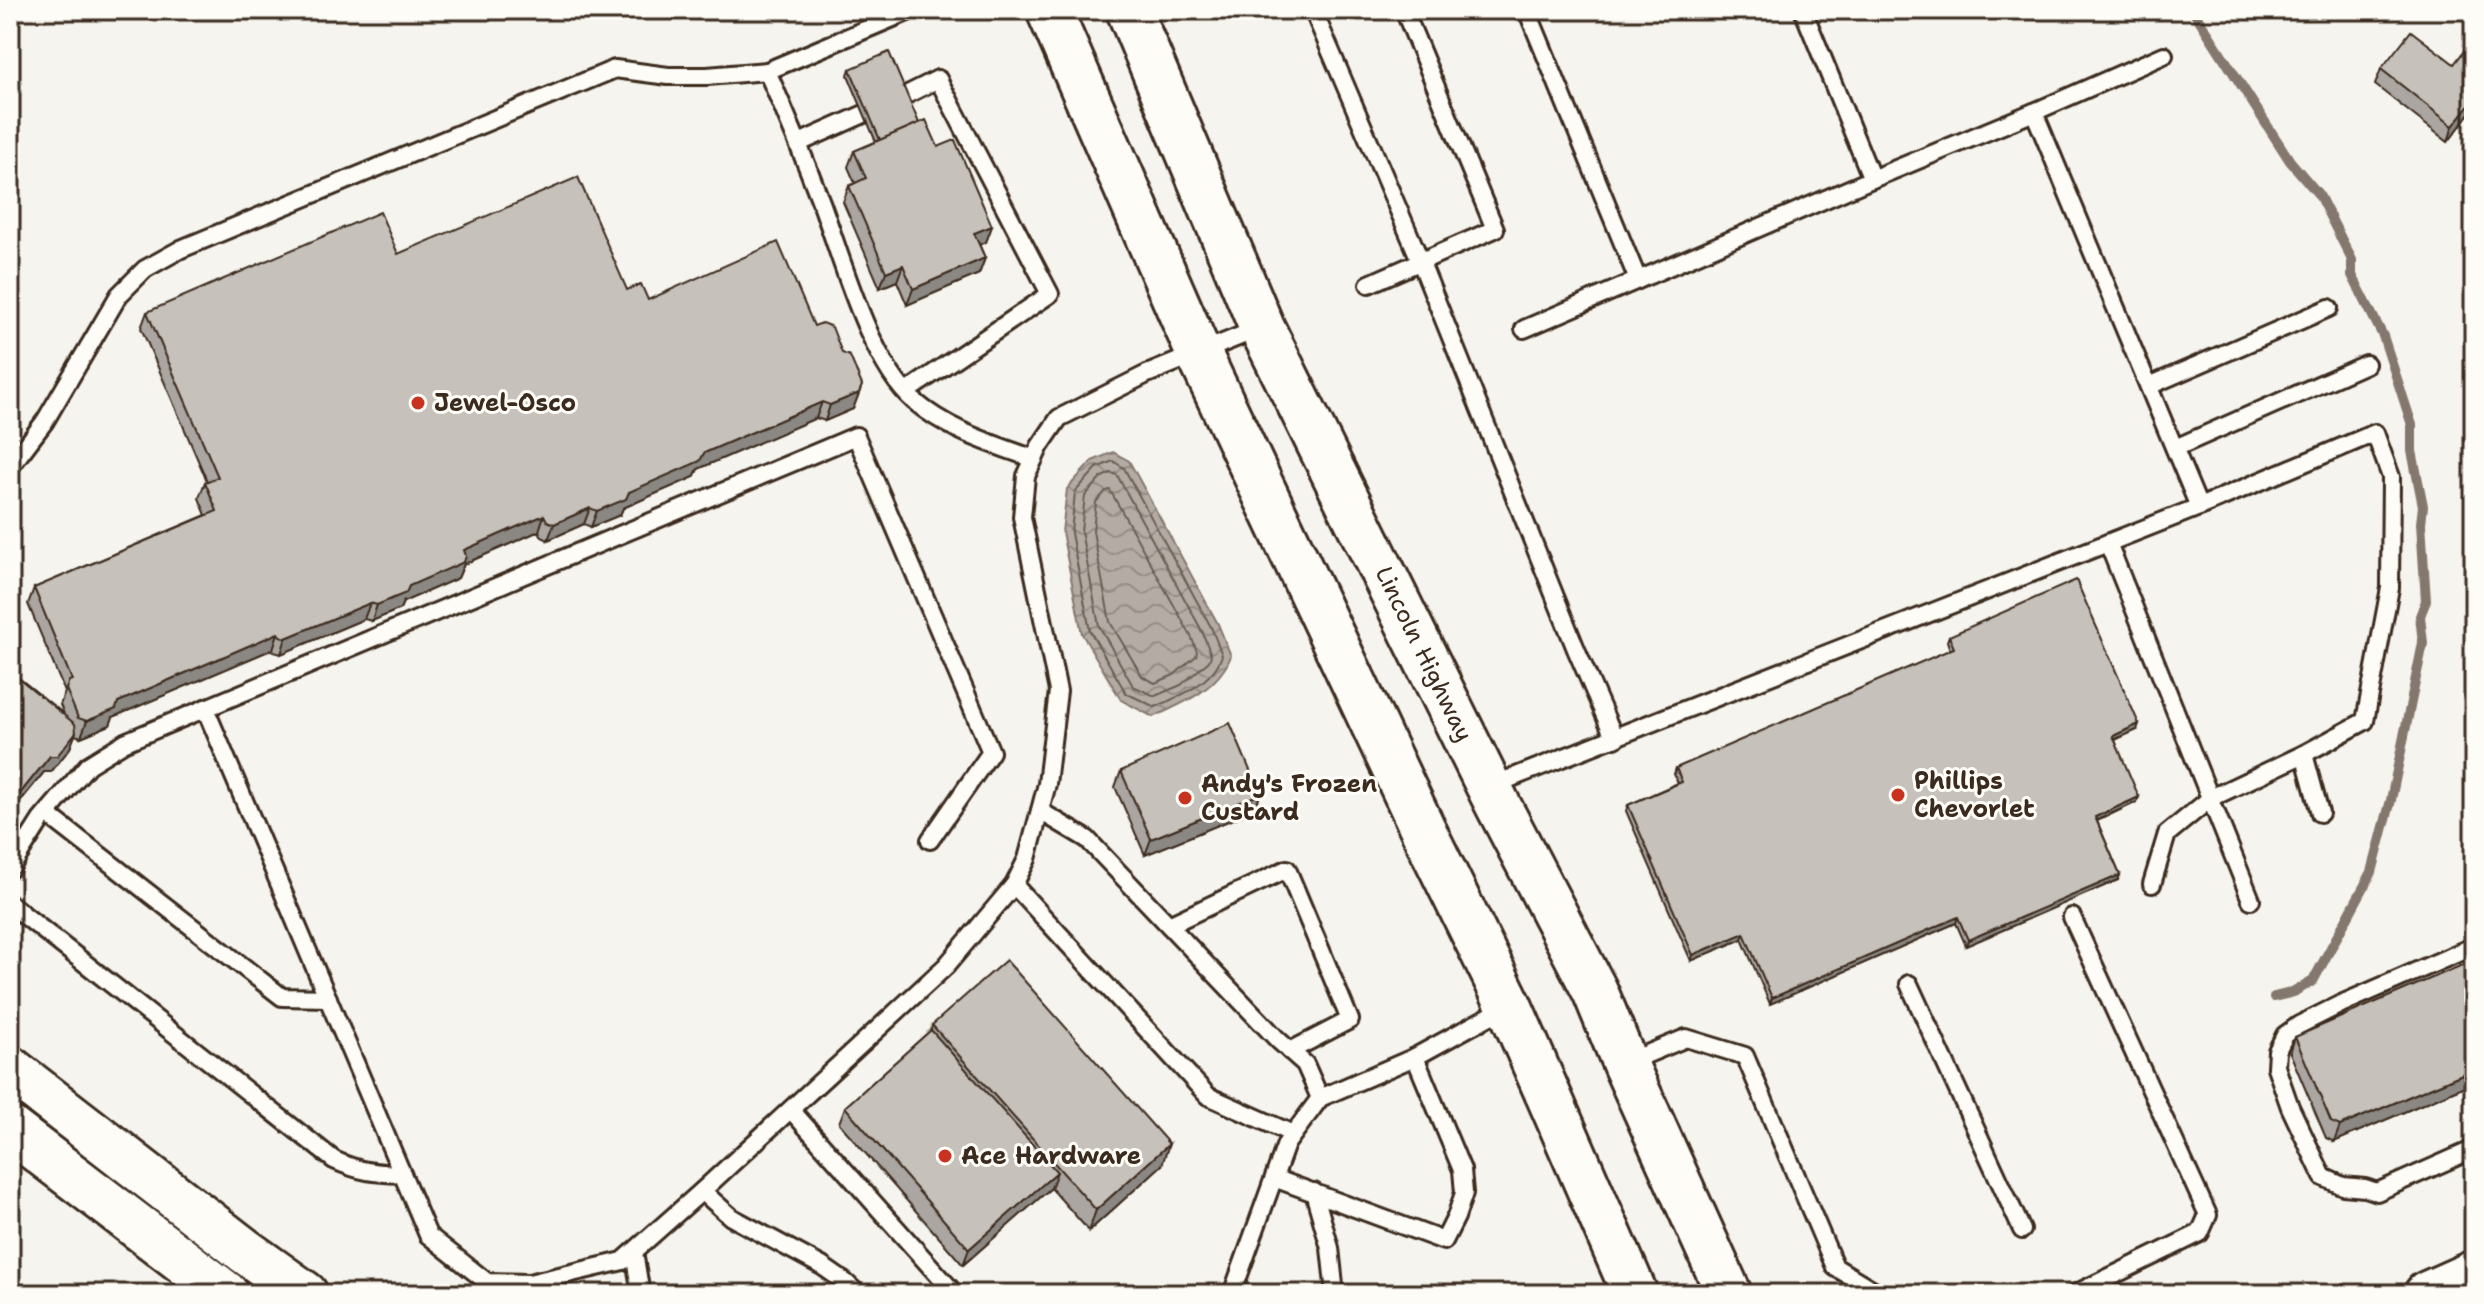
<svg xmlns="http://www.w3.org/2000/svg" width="2484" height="1304" viewBox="0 0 2484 1304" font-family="'Shantell Sans',sans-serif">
  <defs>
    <pattern id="water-waves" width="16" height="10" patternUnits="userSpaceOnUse" patternTransform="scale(2)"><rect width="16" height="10" fill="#b4aca4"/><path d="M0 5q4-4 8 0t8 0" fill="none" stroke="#948c85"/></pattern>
  </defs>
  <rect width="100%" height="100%" fill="#f5f4ee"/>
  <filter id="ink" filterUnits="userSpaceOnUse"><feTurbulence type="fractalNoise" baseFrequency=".0125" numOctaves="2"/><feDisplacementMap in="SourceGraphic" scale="16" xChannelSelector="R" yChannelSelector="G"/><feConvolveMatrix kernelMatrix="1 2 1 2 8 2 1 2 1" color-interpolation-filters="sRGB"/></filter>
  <g filter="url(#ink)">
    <path fill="url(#water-waves)" stroke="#84786e" stroke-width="2" d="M1113,452L1129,461L1218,624L1231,656C1218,689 1184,703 1153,717L1121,700L1082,634L1062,532L1067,489L1092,461Z"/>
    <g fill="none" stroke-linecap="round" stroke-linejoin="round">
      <g stroke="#6b5e54" stroke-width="2">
        <path d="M1113,461L1124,468L1211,627L1222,655C1214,682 1179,697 1155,707L1126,693L1090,631L1071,533L1075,492L1097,468Z"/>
        <polygon points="1111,473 1117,475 1202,631 1211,655 1209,661 1181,685 1155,696 1133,686 1099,626 1081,531 1085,496 1102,477"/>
        <polygon points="1110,490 1191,636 1197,652 1196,656 1174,675 1155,683 1142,676 1110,622 1093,531 1096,502 1106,491"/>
      </g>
      <polyline stroke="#84786e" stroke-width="10" points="2193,10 2290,161 2319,195 2352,260 2352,275 2383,336 2412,425 2412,451 2423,506 2421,523 2426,601 2420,616 2423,643 2391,800 2372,872 2313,981 2294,992 2274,997"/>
      <defs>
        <g id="lane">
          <polyline points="1313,10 1420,260 1576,649 1615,739"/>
          <polyline points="1803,10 1872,179 2034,112 2199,507"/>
          <path d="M767,71C786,114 804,157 821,202C841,256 870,363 914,401C949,431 991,443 1034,459"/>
          <polyline points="904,96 938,79 1050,294 906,392"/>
          <polyline points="2034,112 2164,55"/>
          <polyline points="799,143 864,114"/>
          <polyline points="1638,280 1872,179"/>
          <polyline points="1369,284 1495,229 1404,10"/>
          <polyline points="1524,329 1638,280 1527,10"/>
          <polyline points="2149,386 2329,308"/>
          <polyline points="2175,448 2366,364"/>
          <polyline points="10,467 45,421 119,295 145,269 181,249 615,69 668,76 707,76 767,71 912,10"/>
          <polyline points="2108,543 2251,900"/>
          <polyline points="205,708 428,1235 487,1282 529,1283 623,1261 702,1191 946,966 1014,885 1027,859 1047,784 1058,691 1022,517 1026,476 1040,446 1059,418 1147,374 1260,328"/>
          <polyline points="2304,754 2320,813"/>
          <polyline points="1491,786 2199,507 2375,433 2391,477 2390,588 2365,721 2304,754 2211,798 2167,834 2152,884"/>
          <polyline points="1040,811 1087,839 1278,1040 1305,1064 1320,1098"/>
          <polyline points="47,814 282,997 328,998"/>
          <polyline points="10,869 41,820 88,765 125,742 856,436 991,752 930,840"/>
          <polyline points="1014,885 1208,1096 1293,1134"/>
          <path d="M10,904L334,1160C360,1172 375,1173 402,1174"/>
          <polyline points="2072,917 2208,1215 2200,1233 2075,1294"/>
          <polyline points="1169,925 1287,869 1350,1020 1290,1051"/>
          <polyline points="2474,946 2341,1004 2299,1025 2285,1035 2277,1051 2276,1067 2290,1107 2323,1177 2343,1186 2365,1188 2377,1192 2474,1149"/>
          <polyline points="1909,984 2022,1230"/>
          <polyline points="1628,1062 1686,1038 1745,1056 1835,1267 1880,1294"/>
          <polyline points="791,1110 955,1294"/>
          <polyline points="1274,1178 1444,1241 1456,1217 1464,1193 1462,1170 1415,1057"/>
          <polyline points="702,1191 731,1217 822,1266 845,1282 858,1294"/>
          <polyline points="1314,1192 1330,1248 1335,1294"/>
          <polyline points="634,1252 641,1294"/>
          <polyline points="1232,1294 1286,1144 1320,1098 1415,1057 1508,1006"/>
        </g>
        <g id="primary">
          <polyline points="1049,10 1198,352 1428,840 1509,1005 1635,1294"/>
          <polyline points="1129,10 1262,328 1498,805 1595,991 1625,1064 1729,1294"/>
          <polyline points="10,1069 245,1251 305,1294"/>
          <polyline points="10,1129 226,1294"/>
          <polyline points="2427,1294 2474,1273"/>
        </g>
      </defs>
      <use href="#lane" stroke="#3b2a1e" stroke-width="22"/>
      <use href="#primary" stroke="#3b2a1e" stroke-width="50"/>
      <use href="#lane" stroke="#fdfcf7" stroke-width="16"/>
      <use href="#primary" stroke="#fdfcf7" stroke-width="44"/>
    </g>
    <g fill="#aba6a1" stroke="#3b2a1e" stroke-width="2">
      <polygon points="850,69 919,123 938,147 992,226 986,242 979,244 985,258 979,274 907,305 897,281 880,288 843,202 849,186 855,183 848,167 854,151 876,142 848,75"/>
      <polygon points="2381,69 2474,108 2448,142 2375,85"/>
      <polygon points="398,254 627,290 648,300 814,326 842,353 862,385 853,409 825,421 816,418 698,469 694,477 623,508 620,515 591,527 584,524 548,540 542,537 539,531 464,564 458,578 403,602 400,609 372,621 364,619 281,654 274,652 273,649 113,717 110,725 81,737 75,735 70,748 51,772 44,772 18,804 10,823 10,671 64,714 60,705 65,692 28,604 34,588 206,515 199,498 205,482 207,481 141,328 147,312"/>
      <polygon points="1949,636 2137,730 2115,740 2137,802 2097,821 2120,875 2118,880 1966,946 1956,923 1770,1004 1742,939 1691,961 1626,811 1628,805 1678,783 1674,774 1676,768 1950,650 1947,641"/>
      <polygon points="1121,771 1260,794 1255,810 1145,855 1115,787"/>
      <polygon points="2474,960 2474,1082 2334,1142 2326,1138 2290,1053 2295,1037"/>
      <polygon points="932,1025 1162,1165 1089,1231 1051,1188 963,1265 839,1123 845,1107 931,1030"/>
    </g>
    <g fill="#8b8783" stroke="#3b2a1e" stroke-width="2">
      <polygon points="2474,99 2474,108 2448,142 2453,126"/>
      <polygon points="992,226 986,242 968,249 974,233"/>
      <polygon points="985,258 979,274 907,305 913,289"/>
      <polygon points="903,265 897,281 880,288 886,272"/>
      <polygon points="859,393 853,409 825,421 830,405"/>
      <polygon points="822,402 816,418 698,469 694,477 623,508 620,515 591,527 597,511 629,492 704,453"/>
      <polygon points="590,508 584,524 548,540 554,524"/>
      <polygon points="544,515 539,531 464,564 458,578 403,602 400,609 372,621 377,605 409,586 464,550"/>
      <polygon points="370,603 364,619 281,654 286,638"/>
      <polygon points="278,633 273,649 113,717 110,725 81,737 87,721 118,702"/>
      <polygon points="2139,724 2137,730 2111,741 2113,736"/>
      <polygon points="76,732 70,748 51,772 44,772 18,804 10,823 10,814 17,797 50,756"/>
      <polygon points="1260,794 1255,810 1145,855 1151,839"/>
      <polygon points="2139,797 2137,802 2093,822 2095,817"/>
      <polygon points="2120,875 2118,880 1966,946 1968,940"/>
      <polygon points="1958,917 1956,923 1770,1004 1772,998"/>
      <polygon points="1744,933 1742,939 1691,961 1693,955"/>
      <polygon points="2474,1069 2474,1082 2334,1142 2340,1126"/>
      <polygon points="1169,1144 1162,1165 1089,1231 1096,1210"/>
      <polygon points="1057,1172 1051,1188 963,1265 969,1249"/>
    </g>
    <g fill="#c7c1bb" stroke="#3b2a1e" stroke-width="2">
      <polygon points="2411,31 2454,64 2474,38 2474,99 2453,126 2381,69"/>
      <polygon points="889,52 919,123 880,140 850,69"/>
      <polygon points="926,120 938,147 955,140 992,226 974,233 985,258 913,289 903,265 886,272 849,186 866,178 854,151"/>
      <polygon points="578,177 627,290 641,284 648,300 778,242 814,326 822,323 832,327 842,353 850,356 862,385 859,393 830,405 822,402 704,453 700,461 629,492 626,499 597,511 590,508 554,524 547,521 544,515 464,550 466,556 464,562 409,586 406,593 377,605 370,603 286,638 280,636 278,633 118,702 116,709 87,721 78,718 66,689 69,681 72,680 34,588 217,511 205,482 218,477 147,312 380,212 398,254"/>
      <polygon points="2076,580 2139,724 2113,736 2139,797 2095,817 2120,875 1968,940 1958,917 1772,998 1744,933 1693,955 1628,805 1682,782 1676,768 1954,648 1949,636"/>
      <polygon points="10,671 75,724 76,732 57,756 50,756 17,797 18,804 10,814"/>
      <polygon points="1230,723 1260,794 1151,839 1121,771"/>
      <polygon points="1006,960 1169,1144 1096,1210 932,1025"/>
      <polygon points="2474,960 2474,1069 2340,1126 2331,1122 2295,1037"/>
      <polygon points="931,1030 1057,1172 969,1249 845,1107"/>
    </g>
  </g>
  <g fill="#c8321e" stroke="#fdfcf7" stroke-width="3">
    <circle cx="418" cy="403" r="8"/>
    <circle cx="1898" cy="795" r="8"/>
    <circle cx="1185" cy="798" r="8"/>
    <circle cx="945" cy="1156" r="8"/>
  </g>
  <g text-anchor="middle" stroke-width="6" stroke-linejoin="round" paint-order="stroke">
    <g font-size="24" font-weight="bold" fill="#3b2a1e" stroke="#fdfcf7" text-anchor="start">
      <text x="434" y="411">Jewel-Osco</text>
      <text x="1914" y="789">Phillips<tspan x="1914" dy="28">Chevorlet</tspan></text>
      <text x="1201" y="792">Andy's Frozen<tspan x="1201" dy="28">Custard</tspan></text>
      <text x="961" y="1164">Ace Hardware</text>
    </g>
    <g font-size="24" fill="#3b2a1e" stroke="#fdfcf7">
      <text transform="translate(1424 654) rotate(64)" y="8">Lincoln Highway</text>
    </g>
  </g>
  <rect width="2484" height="1304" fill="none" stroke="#fdfcf7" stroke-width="40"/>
  <rect x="20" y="20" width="2444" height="1264" fill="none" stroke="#3b2a1e" stroke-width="3" filter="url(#ink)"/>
</svg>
